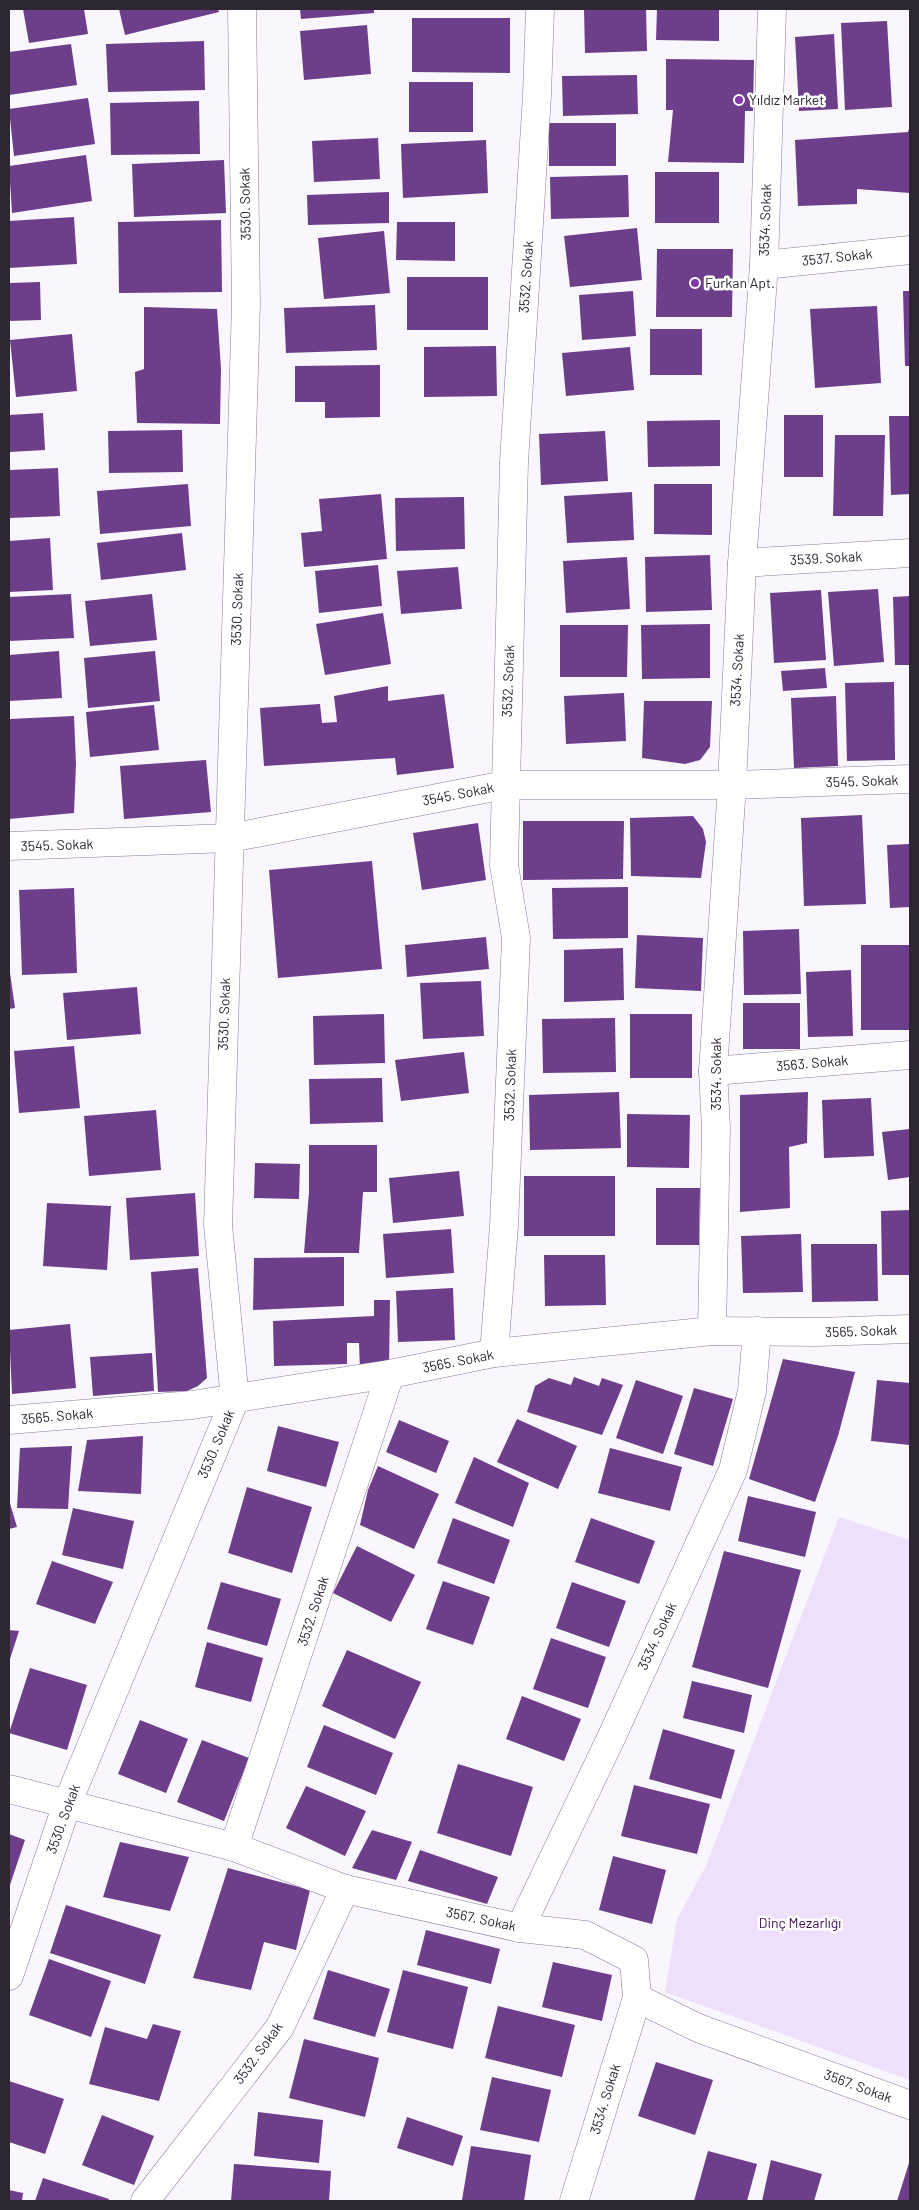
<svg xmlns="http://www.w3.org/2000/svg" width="919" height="2210" viewBox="0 0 919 2210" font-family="Barlow,sans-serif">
  <rect width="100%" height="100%" fill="#faf6fd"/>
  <polygon fill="#eedffa" points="839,1517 910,1540 910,2080 665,1992 677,1919 706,1866"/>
  <g fill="#6d3e8a">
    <polygon points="23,9 84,9 88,34 29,43"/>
    <polygon points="119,9 218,9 219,12 125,35"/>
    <polygon points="300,9 374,9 374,13 301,19"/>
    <polygon points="584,9 646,9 647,51 585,53"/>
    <polygon points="657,9 719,9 719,41 656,40"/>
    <polygon points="412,18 510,18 510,73 412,72"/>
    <polygon points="887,21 892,107 845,110 841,23"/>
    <polygon points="367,25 371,74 304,80 300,31"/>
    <polygon points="834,34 838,109 799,111 795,37"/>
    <polygon points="204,41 205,90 108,92 106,44"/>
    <polygon points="71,44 77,85 9,95 9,52"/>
    <polygon points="666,59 754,60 753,111 745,111 744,163 668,162 673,110 666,110"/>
    <polygon points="637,75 638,114 563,116 562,76"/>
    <rect x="409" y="82" width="64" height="50"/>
    <polygon points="88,98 95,144 14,156 9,109"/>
    <polygon points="199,101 200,154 111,155 110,103"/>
    <rect x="549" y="123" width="67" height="43"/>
    <polygon points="910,125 910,193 857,189 857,204 798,206 795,140 908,132"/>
    <polygon points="378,138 380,179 314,182 312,141"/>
    <polygon points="486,140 488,193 403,198 401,144"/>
    <polygon points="86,155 92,201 12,213 9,166"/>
    <polygon points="224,160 226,213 134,217 132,164"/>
    <rect x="655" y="172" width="64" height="51"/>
    <polygon points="628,175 629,217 551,219 550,177"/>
    <polygon points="389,192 389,223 308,225 307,195"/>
    <polygon points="74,217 77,264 9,268 9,221"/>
    <polygon points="221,220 222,292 119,293 118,222"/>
    <polygon points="397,222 455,222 455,261 396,260"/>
    <polygon points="637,228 642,280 570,287 564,236"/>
    <polygon points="384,231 390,293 324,299 318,238"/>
    <polygon points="657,249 733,249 732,317 656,317"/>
    <rect x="407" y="277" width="81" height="53"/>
    <polygon points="40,282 41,320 9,321 9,283"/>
    <polygon points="633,291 636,336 582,340 579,295"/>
    <polygon points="903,291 910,291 910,366 905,366"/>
    <polygon points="375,305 377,350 286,353 284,308"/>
    <polygon points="877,306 881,383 815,388 810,309"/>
    <polygon points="144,307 217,309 221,369 220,424 137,423 135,372 144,369"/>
    <rect x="650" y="329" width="52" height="46"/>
    <polygon points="72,334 77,391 16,397 10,340"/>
    <polygon points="496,346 497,396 424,397 424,347"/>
    <polygon points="630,347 634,390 566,396 562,353"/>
    <polygon points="380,365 380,417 325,418 325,402 295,402 295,366"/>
    <polygon points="43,413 45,450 9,452 9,415"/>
    <rect x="784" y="415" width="39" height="62"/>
    <polygon points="889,416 910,416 910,494 891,495"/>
    <polygon points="720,420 720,466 648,467 647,421"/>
    <polygon points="182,430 183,472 109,473 108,431"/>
    <polygon points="605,431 608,481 541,485 539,434"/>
    <polygon points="835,435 885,435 883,516 833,516"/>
    <polygon points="58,468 60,516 9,518 9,470"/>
    <polygon points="188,484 191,526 100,534 97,491"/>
    <polygon points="654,484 712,484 712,535 654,534"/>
    <polygon points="632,492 634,540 567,543 564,496"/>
    <polygon points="381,494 387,559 304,567 301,533 322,531 319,499"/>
    <polygon points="464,497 465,549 396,551 395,498"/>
    <polygon points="182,533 186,570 101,580 97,543"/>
    <polygon points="50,538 53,590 9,592 9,541"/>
    <polygon points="710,555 712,610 646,612 645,557"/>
    <polygon points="627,557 630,609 566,613 563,561"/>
    <polygon points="378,565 382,606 319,613 315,571"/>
    <polygon points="458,567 462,609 401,614 397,571"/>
    <polygon points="878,589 884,662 834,666 828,592"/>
    <polygon points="821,590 826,660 774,663 770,593"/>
    <polygon points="71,594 74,638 9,641 9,597"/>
    <polygon points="152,594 157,640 90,646 85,601"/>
    <polygon points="910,596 910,665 895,665 893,597"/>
    <polygon points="383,613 391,664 325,675 316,624"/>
    <polygon points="710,624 710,678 642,679 641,625"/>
    <polygon points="560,625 628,625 627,677 560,677"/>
    <polygon points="59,651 62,698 9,701 9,655"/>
    <polygon points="155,651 160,701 88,708 84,658"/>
    <polygon points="825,668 827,688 783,691 781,671"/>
    <polygon points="894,682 895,760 847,761 845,683"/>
    <polygon points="388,686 388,701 444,694 454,768 397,775 395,758 264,766 260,708 320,704 322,723 337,722 334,696"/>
    <polygon points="624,693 626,741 566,744 564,696"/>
    <polygon points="836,696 838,766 794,768 791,698"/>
    <polygon points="644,701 712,701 710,747 700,760 685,764 642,758"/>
    <polygon points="154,705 159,750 90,757 86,712"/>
    <polygon points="74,716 76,764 74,813 9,819 9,719"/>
    <polygon points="206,760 211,812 124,819 120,766"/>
    <polygon points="862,815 866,904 804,906 801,818"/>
    <polygon points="693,816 703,829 706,842 701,878 631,876 630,818"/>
    <polygon points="523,821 624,821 623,879 523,880"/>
    <polygon points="478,823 486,880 422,890 413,833"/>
    <polygon points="910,844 910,907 890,908 887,845"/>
    <polygon points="372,861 382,969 278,978 269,870"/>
    <polygon points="628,887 628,938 553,939 552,888"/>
    <polygon points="74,888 77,973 22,975 19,890"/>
    <polygon points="799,929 801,994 744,995 743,931"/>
    <polygon points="637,935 703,938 701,991 635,988"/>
    <polygon points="486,937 489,969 407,977 405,945"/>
    <polygon points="861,945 910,945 909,1030 861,1030"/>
    <polygon points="623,948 624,1000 564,1002 564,950"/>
    <polygon points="9,966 15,1008 9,1009"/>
    <polygon points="851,970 853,1036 808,1037 806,972"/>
    <polygon points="481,981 484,1036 423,1039 420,983"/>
    <polygon points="137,987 141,1034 67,1040 63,993"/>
    <rect x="743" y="1003" width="57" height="46"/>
    <polygon points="384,1014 385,1063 314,1065 313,1016"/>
    <rect x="630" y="1014" width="62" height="64"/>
    <polygon points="615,1018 616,1072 543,1073 542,1019"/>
    <polygon points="74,1046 80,1108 19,1113 14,1051"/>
    <polygon points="464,1052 469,1093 401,1101 395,1060"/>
    <polygon points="382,1078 383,1122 310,1124 309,1079"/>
    <polygon points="619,1092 621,1148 530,1150 529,1095"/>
    <polygon points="808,1092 807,1143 789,1147 790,1208 740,1212 740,1095"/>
    <polygon points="871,1098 874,1156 824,1158 822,1100"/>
    <polygon points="156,1110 161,1170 89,1176 84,1116"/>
    <polygon points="627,1114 690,1115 689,1168 627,1167"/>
    <polygon points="910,1129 910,1177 888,1180 882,1132"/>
    <polygon points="309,1145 377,1145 377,1192 363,1192 359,1253 304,1253 309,1192"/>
    <polygon points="255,1163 300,1164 299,1199 254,1198"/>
    <polygon points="459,1171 464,1216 393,1223 389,1178"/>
    <rect x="524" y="1176" width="91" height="60"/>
    <polygon points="656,1188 700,1188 699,1245 656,1245"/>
    <polygon points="195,1193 199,1256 130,1260 126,1198"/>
    <polygon points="47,1203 111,1206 107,1270 43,1266"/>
    <polygon points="910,1210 910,1275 882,1275 881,1211"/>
    <polygon points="451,1229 454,1273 386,1278 383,1234"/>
    <polygon points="801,1234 803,1292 743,1293 741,1236"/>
    <polygon points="811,1244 877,1244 878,1301 812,1302"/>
    <polygon points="544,1255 605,1255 606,1305 545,1306"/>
    <polygon points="344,1257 344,1306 253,1310 254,1258"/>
    <polygon points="198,1268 207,1378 198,1386 187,1391 158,1392 151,1272"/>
    <polygon points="453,1288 455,1340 398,1342 396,1291"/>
    <polygon points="374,1300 390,1300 389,1367 360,1370 359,1343 347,1343 347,1364 274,1366 273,1321 374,1316"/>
    <polygon points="70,1324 76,1388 12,1394 9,1330"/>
    <polygon points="152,1353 154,1391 93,1396 90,1357"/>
    <polygon points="783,1359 855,1372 838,1436 815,1502 749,1479"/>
    <polygon points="574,1377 599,1386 602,1378 623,1385 602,1435 527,1412 535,1386 549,1378 571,1385"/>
    <polygon points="636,1380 683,1396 663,1454 616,1438"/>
    <polygon points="877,1380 910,1383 910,1445 871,1441"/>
    <polygon points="694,1388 733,1399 713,1466 674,1454"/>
    <polygon points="517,1419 577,1446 558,1489 497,1462"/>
    <polygon points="399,1420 449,1441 436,1473 386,1452"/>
    <polygon points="278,1426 339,1442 326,1487 267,1471"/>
    <polygon points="143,1436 141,1494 78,1491 87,1440"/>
    <polygon points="72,1446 68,1509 17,1508 20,1448"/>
    <polygon points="610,1448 682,1467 670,1511 598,1493"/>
    <polygon points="474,1457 529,1483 513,1527 455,1503"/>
    <polygon points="378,1466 439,1494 414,1549 360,1525 368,1490"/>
    <polygon points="247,1487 312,1507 292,1573 228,1553"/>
    <polygon points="748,1496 816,1512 805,1557 738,1541"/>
    <polygon points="9,1500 17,1527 9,1529"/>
    <polygon points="73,1508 134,1521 123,1569 62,1555"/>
    <polygon points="453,1518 510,1540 494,1584 437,1563"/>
    <polygon points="591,1518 655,1541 639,1584 575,1562"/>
    <polygon points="357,1546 415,1575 391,1622 333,1593"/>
    <polygon points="724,1551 801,1570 768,1688 692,1667"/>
    <polygon points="52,1561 113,1582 95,1624 36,1604"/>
    <polygon points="443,1581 490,1597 473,1645 426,1629"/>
    <polygon points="221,1582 281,1599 267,1646 207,1629"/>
    <polygon points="572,1582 626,1601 609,1647 556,1628"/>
    <polygon points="9,1630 19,1631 9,1662"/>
    <polygon points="551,1638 606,1657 588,1708 533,1689"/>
    <polygon points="207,1642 263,1658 251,1702 195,1687"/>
    <polygon points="347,1650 421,1682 395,1739 322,1706"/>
    <polygon points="30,1668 87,1685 67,1750 9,1733"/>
    <polygon points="692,1681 752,1695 744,1733 683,1718"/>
    <polygon points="522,1696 581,1719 564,1761 506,1739"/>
    <polygon points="140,1720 188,1739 166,1793 118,1774"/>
    <polygon points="324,1725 393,1753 376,1795 307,1767"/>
    <polygon points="663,1729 735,1750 721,1799 649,1779"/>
    <polygon points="202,1740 249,1758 224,1821 177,1802"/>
    <polygon points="458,1764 533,1787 511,1856 437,1833"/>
    <polygon points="634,1785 710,1804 697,1854 621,1836"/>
    <polygon points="306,1786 366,1811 345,1856 286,1828"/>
    <polygon points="372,1830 412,1842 396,1880 352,1868"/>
    <polygon points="9,1834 25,1840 9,1888"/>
    <polygon points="120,1842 189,1857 170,1911 103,1897"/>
    <polygon points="420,1850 498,1877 487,1904 408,1881"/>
    <polygon points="613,1856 666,1870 652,1924 599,1910"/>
    <polygon points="228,1868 310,1890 296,1950 264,1942 251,1990 193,1978"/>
    <polygon points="66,1905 161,1935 145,1984 50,1953"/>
    <polygon points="426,1930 500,1949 491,1984 417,1965"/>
    <polygon points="49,1959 111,1981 91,2037 29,2015"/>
    <polygon points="553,1962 612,1975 602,2021 542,2007"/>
    <polygon points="328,1970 390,1989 375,2037 313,2019"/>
    <polygon points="403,1970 468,1987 453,2049 387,2032"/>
    <polygon points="498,2006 575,2025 562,2077 485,2058"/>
    <polygon points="153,2024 181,2031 159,2101 89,2084 105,2027 147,2039"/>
    <polygon points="304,2039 379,2058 365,2117 289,2098"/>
    <polygon points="656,2062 713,2080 695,2135 638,2116"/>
    <polygon points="492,2077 551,2090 539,2142 480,2130"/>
    <polygon points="9,2081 64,2099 45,2154 9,2142"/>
    <polygon points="258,2112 323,2120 319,2163 254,2156"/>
    <polygon points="102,2115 154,2136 134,2185 82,2165"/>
    <polygon points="407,2117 463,2136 453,2166 397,2148"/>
    <polygon points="471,2146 531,2155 524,2201 462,2200"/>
    <polygon points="708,2151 757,2164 747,2201 694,2201"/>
    <polygon points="771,2160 822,2174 814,2201 762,2201"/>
    <polygon points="910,2160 910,2201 897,2201"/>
    <polygon points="234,2164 331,2171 329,2201 231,2201"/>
    <polygon points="43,2178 109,2199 108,2201 35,2201"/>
    <polygon points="9,2190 23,2193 22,2201 9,2201"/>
  </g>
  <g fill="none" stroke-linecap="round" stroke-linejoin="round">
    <defs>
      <g id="minor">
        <polyline points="764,265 910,250"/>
        <polyline points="742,563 910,553"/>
        <polyline points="9,846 230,838 505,785 732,785 910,779"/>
        <polyline points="713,1071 910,1055"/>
        <polyline points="712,1331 716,1128 713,1071 732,785 742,563 764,265 772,9"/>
        <polyline points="494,1353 504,1226 516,938 504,865 514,462 537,95 540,9"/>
        <polyline points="9,1420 192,1405 390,1374 494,1353 712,1331 817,1332 910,1329"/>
        <polyline points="9,1789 234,1847 345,1889 520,1928 585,1935 634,1960 637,1998 698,2028 910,2105"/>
        <polyline points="234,1847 390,1374"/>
        <polyline points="520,1928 612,1736 733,1470 752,1391 757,1331"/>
        <polyline points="9,1976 67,1804 235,1399 218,1225 246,304 242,9"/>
        <polyline points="145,2201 280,2027 345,1889"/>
        <polyline points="574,2201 637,1998"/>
      </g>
    </defs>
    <use href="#minor" stroke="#8d7b9a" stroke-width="29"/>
    <use href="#minor" stroke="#fff" stroke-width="28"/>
  </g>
  <g fill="#7f37a9" stroke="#fff" stroke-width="2">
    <circle cx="739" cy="100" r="5"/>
    <circle cx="695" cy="283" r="5"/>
  </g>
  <g text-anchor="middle" stroke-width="5" stroke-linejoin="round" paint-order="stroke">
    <g font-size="14" fill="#2e2633" stroke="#fff" text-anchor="start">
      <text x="749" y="105">Yıldız Market</text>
      <text x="705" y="288">Furkan Apt.</text>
    </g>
    <g font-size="14" fill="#2e2633" stroke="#fff">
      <text transform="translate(245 204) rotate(-91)" y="5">3530. Sokak</text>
      <text transform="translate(765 220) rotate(-88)" y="5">3534. Sokak</text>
      <text transform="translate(837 257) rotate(-6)" y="5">3537. Sokak</text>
      <text transform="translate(526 277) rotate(-86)" y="5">3532. Sokak</text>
      <text transform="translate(826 558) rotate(-3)" y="5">3539. Sokak</text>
      <text transform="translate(237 609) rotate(-88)" y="5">3530. Sokak</text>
      <text transform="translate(737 670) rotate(-87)" y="5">3534. Sokak</text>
      <text transform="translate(508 681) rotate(-88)" y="5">3532. Sokak</text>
      <text transform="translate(862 781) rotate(-2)" y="5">3545. Sokak</text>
      <text transform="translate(458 794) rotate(-11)" y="5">3545. Sokak</text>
      <text transform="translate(57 845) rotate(-2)" y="5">3545. Sokak</text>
      <text transform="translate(224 1014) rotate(-88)" y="5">3530. Sokak</text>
      <text transform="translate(812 1063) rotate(-5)" y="5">3563. Sokak</text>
      <text transform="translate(716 1074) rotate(-90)" y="5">3534. Sokak</text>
      <text transform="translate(510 1085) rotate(-88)" y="5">3532. Sokak</text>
      <text transform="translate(861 1331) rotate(-2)" y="5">3565. Sokak</text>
      <text transform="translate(458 1361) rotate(-11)" y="5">3565. Sokak</text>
      <text transform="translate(57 1416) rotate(-5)" y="5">3565. Sokak</text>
      <text transform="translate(216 1444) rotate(-67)" y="5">3530. Sokak</text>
      <text transform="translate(313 1611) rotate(-72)" y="5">3532. Sokak</text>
      <text transform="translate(657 1636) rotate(-65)" y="5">3534. Sokak</text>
      <text transform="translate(63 1819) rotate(-70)" y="5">3530. Sokak</text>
      <text transform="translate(481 1919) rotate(12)" y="5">3567. Sokak</text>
      <text transform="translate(258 2053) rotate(-54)" y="5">3532. Sokak</text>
      <text transform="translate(858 2086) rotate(20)" y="5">3567. Sokak</text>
      <text transform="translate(605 2099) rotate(-73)" y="5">3534. Sokak</text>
    </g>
    <g font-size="14" fill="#3c0a55" stroke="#fff">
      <text x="800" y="1928">Dinç Mezarlığı</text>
    </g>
  </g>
  <rect width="919" height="2210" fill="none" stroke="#2e2633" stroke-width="20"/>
</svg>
